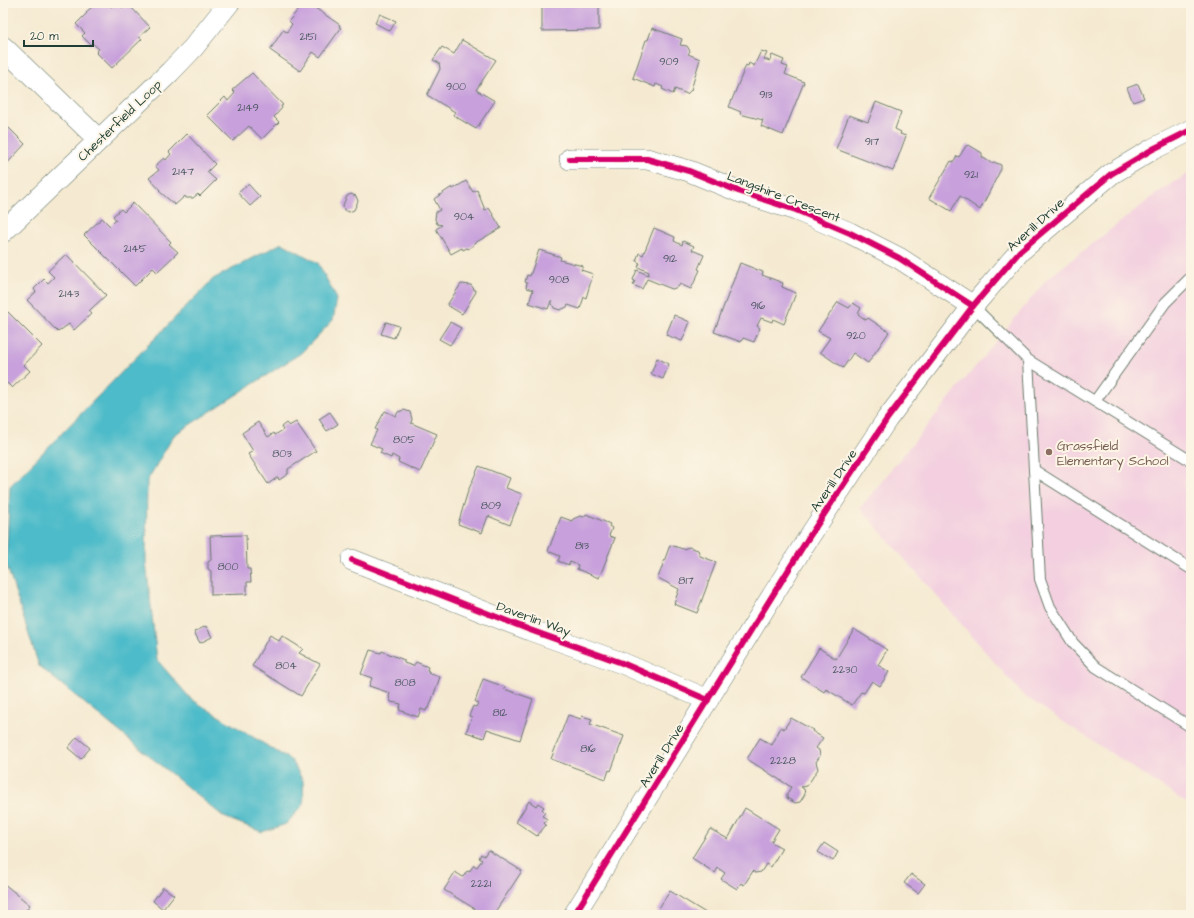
<svg xmlns="http://www.w3.org/2000/svg" width="1194" height="918" viewBox="0 0 1194 918" font-family="'Architects Daughter',sans-serif">
  <rect width="100%" height="100%" fill="#fcf5e5"/>
  <filter id="ink" filterUnits="userSpaceOnUse"><feTurbulence type="fractalNoise" baseFrequency=".025" numOctaves="2"/><feDisplacementMap in="SourceGraphic" scale="8" xChannelSelector="R" yChannelSelector="G"/><feConvolveMatrix kernelMatrix="1 2 1 2 8 2 1 2 1" color-interpolation-filters="sRGB"/></filter>
  <filter id="wash" filterUnits="userSpaceOnUse"><feTurbulence type="fractalNoise" baseFrequency=".012" numOctaves="4" result="noise"/><feDisplacementMap in="SourceGraphic" scale="16" xChannelSelector="R" yChannelSelector="G"/><feGaussianBlur stdDeviation="0.9" result="paint"/><feColorMatrix in="noise" values="0 0 0 0 0 0 0 0 0 0 0 0 0 0 0 0 0 1.4 0 .05"/><feComposite in="paint" operator="in"/></filter>
  <g filter="url(#wash)">
    <rect width="100%" height="100%" fill="#f5ead1"/>
    <polygon fill="#f3cfdf" points="1191,172 1191,806 1023,695 860,508 1047,279 1160,191"/>
    <polygon fill="#4ebbc9" stroke="#367c7e" points="282,243 318,263 337,299 333,320 301,353 174,435 147,481 146,562 157,660 191,699 292,761 303,781 304,804 286,824 262,832 224,817 39,666 6,563 10,486 213,279"/>
    <g id="blocks">
      <g fill="#c7a0dc">
        <polygon points="97,3 108,3 111,7 114,5 120,5 123,8 128,4 150,27 139,37 142,39 112,68 96,52 99,49 92,43 91,45 82,36 85,33 76,24 87,13 86,12"/>
        <polygon points="303,3 308,3 340,25 339,27 341,28 320,57 313,52 300,71 270,50 283,30 287,32 292,24 289,21"/>
        <polygon points="540,3 599,3 599,30 542,31 542,5 540,5"/>
        <polygon points="380,14 396,21 390,31 375,23"/>
        <polygon points="652,28 682,39 680,45 687,46 690,51 688,54 700,59 691,90 687,94 675,89 673,94 662,89 663,87 656,84 655,87 633,78 646,40 648,40"/>
        <polygon points="462,40 496,60 476,90 495,101 476,129 453,115 455,112 427,95 440,69 439,63 433,60 442,47 454,54"/>
        <polygon points="761,51 767,53 764,59 770,61 772,55 784,60 782,65 788,67 785,74 804,82 783,135 761,126 763,120 740,114 741,112 729,107 746,65 748,66 749,63 754,66"/>
        <polygon points="252,73 283,105 281,106 282,108 274,117 279,122 262,139 249,126 233,141 207,115 225,97 228,101 235,93 232,90"/>
        <polygon points="1138,84 1144,98 1133,102 1127,88"/>
        <polygon points="876,102 901,112 895,129 901,132 900,134 906,136 893,171 836,149 849,115 868,122"/>
        <polygon points="3,125 7,129 9,128 25,144 3,168"/>
        <polygon points="187,134 215,164 207,172 216,180 200,196 198,194 193,198 186,198 185,196 175,205 159,191 160,190 149,178 159,170 155,166 164,158 166,160 171,154 169,152"/>
        <polygon points="969,145 982,153 982,157 991,163 994,162 1001,165 1001,169 980,210 960,196 951,211 929,198 951,161 953,162 957,156 959,157 966,146"/>
        <polygon points="466,181 473,192 477,190 485,210 489,208 501,228 473,244 474,245 468,249 467,248 463,250 462,248 451,254 436,229 442,225 437,224 435,219 436,212 440,210 434,199 452,187 453,189"/>
        <polygon points="248,184 260,197 250,206 238,193"/>
        <polygon points="351,194 356,196 358,201 354,210 349,212 344,210 343,205 347,196"/>
        <polygon points="133,203 171,242 169,244 178,252 157,272 153,268 135,286 84,235 102,218 110,226 116,220 113,216 121,209 124,212"/>
        <polygon points="654,228 675,237 674,241 682,245 683,241 694,246 692,250 704,255 698,269 700,270 691,289 680,284 678,287 672,289 647,279 642,289 633,285 635,281 633,280 637,270 648,275 649,272 638,267 640,263 636,261 639,253 643,255"/>
        <polygon points="539,250 561,257 560,260 583,266 581,270 593,274 586,298 584,297 580,309 568,305 567,307 560,310 554,308 551,301 548,309 529,303 533,290 526,288 527,283 525,282 527,275 530,276"/>
        <polygon points="66,254 106,295 89,311 92,313 74,330 69,324 58,332 27,300 36,292 34,289 44,279 48,283 54,277 48,271"/>
        <polygon points="740,263 763,272 762,275 783,283 782,287 796,293 784,324 773,319 772,322 761,318 757,326 760,328 754,342 743,338 741,342 714,332"/>
        <polygon points="461,284 471,285 476,292 462,314 447,305"/>
        <polygon points="838,302 849,308 853,303 861,308 858,314 866,320 868,318 889,332 868,363 853,353 843,368 820,352 830,338 818,331"/>
        <polygon points="8,312 42,346 24,365 30,371 12,388 7,383 3,387 3,317"/>
        <polygon points="674,315 690,322 682,341 666,335"/>
        <polygon points="386,322 399,326 394,338 381,334"/>
        <polygon points="450,322 461,328 450,345 439,339"/>
        <polygon points="657,358 669,364 663,379 651,374"/>
        <polygon points="404,410 410,412 412,419 411,423 437,434 420,472 398,462 399,459 392,455 391,458 380,453 382,449 370,444 377,430 375,429 385,411 396,416 398,412"/>
        <polygon points="330,412 338,424 327,431 319,419"/>
        <polygon points="258,422 268,437 274,433 275,435 283,430 281,427 286,423 289,426 296,422 316,451 288,469 288,474 279,480 278,477 268,484 248,454 253,451 242,433"/>
        <polygon points="479,466 510,478 506,488 522,494 510,525 488,516 482,533 458,524 468,491"/>
        <polygon points="586,514 610,524 609,526 612,528 609,536 615,538 599,578 577,569 578,565 570,562 569,565 558,561 560,556 548,551 561,517 572,521 573,519 580,516 584,517"/>
        <polygon points="246,535 247,569 250,569 251,582 247,582 247,594 211,595 211,571 208,569 208,562 211,560 210,536"/>
        <polygon points="670,545 683,549 689,547 698,550 700,556 716,562 697,613 674,604 679,589 658,578"/>
        <polygon points="206,626 212,637 200,643 194,632"/>
        <polygon points="854,629 887,650 878,665 889,672 880,686 872,681 864,693 861,692 852,705 826,689 824,692 801,677 819,648 836,659"/>
        <polygon points="270,635 279,641 282,636 303,649 299,653 320,664 301,696 252,666"/>
        <polygon points="370,650 381,653 382,651 404,660 404,663 413,666 416,662 428,667 427,670 429,671 428,673 440,677 429,708 427,708 426,711 421,709 418,717 399,710 401,704 391,702 389,697 390,693 369,686 372,678 361,674"/>
        <polygon points="483,679 505,687 504,689 533,699 520,740 487,729 484,738 466,732 472,717 469,716 473,706 476,707 478,703 475,702"/>
        <polygon points="568,715 581,719 582,716 592,719 590,724 624,736 611,771 609,770 606,779 551,759"/>
        <polygon points="791,718 813,730 812,731 823,738 816,748 819,750 820,756 816,762 818,769 807,786 801,787 804,789 805,794 800,802 795,803 787,798 787,794 791,787 747,759 760,738 772,745 781,727 784,729"/>
        <polygon points="77,737 90,748 81,759 68,748"/>
        <polygon points="529,801 536,806 538,803 544,807 542,809 545,812 542,816 547,819 544,823 546,825 537,836 516,822"/>
        <polygon points="745,808 779,829 771,842 782,848 771,867 766,864 761,872 755,873 753,871 744,885 741,883 737,889 721,879 725,873 718,868 715,873 692,858 710,829 728,839"/>
        <polygon points="824,843 838,852 833,861 818,852"/>
        <polygon points="488,850 522,871 493,915 485,915 444,890 455,872 463,877 467,871 469,872 474,865 477,867 482,860 479,858 481,854 484,856"/>
        <polygon points="911,874 925,884 918,893 904,883"/>
        <polygon points="3,883 30,905 22,915 3,915"/>
        <polygon points="163,887 174,895 163,909 153,901"/>
        <polygon points="670,891 709,915 663,915 657,911"/>
      </g>
    </g>
  </g>
  <g filter="url(#ink)">
    <use href="#blocks" fill-opacity="0" stroke="#6a7a6b" stroke-width="1"/>
    <g fill="none" stroke-linecap="round" stroke-linejoin="round">
      <defs>
        <g id="lane">
          <polyline points="973,306 1028,360 1191,461"/>
          <polyline points="1028,360 1040,579 1050,607 1073,643 1096,667 1191,727"/>
          <polyline points="1095,401 1165,303 1191,277"/>
          <polyline points="1034,470 1191,569"/>
        </g>
        <g id="street">
          <polyline points="3,47 99,140"/>
          <polyline points="570,159 647,159 689,171 738,191 796,210 850,233 899,258 973,306"/>
          <polyline points="3,232 170,72 193,48 229,3"/>
          <polyline points="352,560 530,630 622,663 708,700"/>
          <polyline points="574,915 807,540 887,419 973,306 1020,251 1111,174 1153,149 1191,130"/>
        </g>
      </defs>
      <use href="#lane" stroke="#6a7a6b" stroke-width="12"/>
      <use href="#street" stroke="#6a7a6b" stroke-width="22"/>
      <use href="#lane" stroke="#fff" stroke-width="10"/>
      <use href="#street" stroke="#fff" stroke-width="21"/>
      <defs>
        <g id="cycleway">
          <polyline points="570,159 647,159 689,171 738,191 796,210 850,233 899,258 973,306"/>
          <polyline points="352,560 530,630 622,663 708,700"/>
          <polyline points="574,915 807,540 887,419 973,306 1020,251 1111,174 1153,149 1191,130"/>
        </g>
      </defs>
      <use href="#cycleway" stroke="#fcf5e5" stroke-width="8"/>
      <use href="#cycleway" stroke="#d6006c" stroke-width="6"/>
    </g>
  </g>
  <circle fill="#8d6e63" stroke="#fcf5e5" stroke-width="1.5" cx="1049" cy="452" r="4"/>
  <g text-anchor="middle" stroke-width="4" stroke-linejoin="round" paint-order="stroke">
    <g font-size="11" fill="#49565e">
      <text x="308" y="40">2151</text>
      <text x="669" y="65">909</text>
      <text x="456" y="90">900</text>
      <text x="766" y="98">913</text>
      <text x="248" y="111">2149</text>
      <text x="872" y="145">917</text>
      <text x="183" y="175">2147</text>
      <text x="971" y="178">921</text>
      <text x="464" y="220">904</text>
      <text x="135" y="252">2145</text>
      <text x="670" y="262">912</text>
      <text x="559" y="283">908</text>
      <text x="69" y="297">2143</text>
      <text x="758" y="309">916</text>
      <text x="856" y="339">920</text>
      <text x="404" y="443">805</text>
      <text x="282" y="457">803</text>
      <text x="491" y="509">809</text>
      <text x="582" y="549">813</text>
      <text x="228" y="570">800</text>
      <text x="686" y="584">817</text>
      <text x="286" y="669">804</text>
      <text x="845" y="673">2230</text>
      <text x="405" y="686">808</text>
      <text x="500" y="716">812</text>
      <text x="588" y="752">816</text>
      <text x="783" y="764">2228</text>
      <text x="481" y="887">2221</text>
    </g>
    <g font-size="13" fill="#1f3d34" stroke="#fcf5e5">
      <text transform="translate(119 120) rotate(-44)" y="5">Chesterfield Loop</text>
      <text transform="translate(784 196) rotate(21)" y="5">Langshire Crescent</text>
      <text transform="translate(1035 224) rotate(-42)" y="5">Averill Drive</text>
      <text transform="translate(833 480) rotate(-56)" y="5">Averill Drive</text>
      <text transform="translate(534 618) rotate(20)" y="5">Daverlin Way</text>
      <text transform="translate(661 755) rotate(-58)" y="5">Averill Drive</text>
    </g>
    <g font-size="13" fill="#785e54" stroke="#fcf5e5" text-anchor="start">
      <text x="1057" y="450">Grassfield<tspan x="1057" dy="15">Elementary School</tspan></text>
    </g>
  </g>
  <rect width="1194" height="918" fill="none" stroke="#fcf5e5" stroke-width="16"/>
  <path d="M24 40v6h69v-6" fill="none" stroke="#1f3d34" stroke-width="2"/>
  <text x="30" y="40" font-size="12" fill="#1f3d34" stroke="#fcf5e5" stroke-width="3" paint-order="stroke">20 m</text>
</svg>
